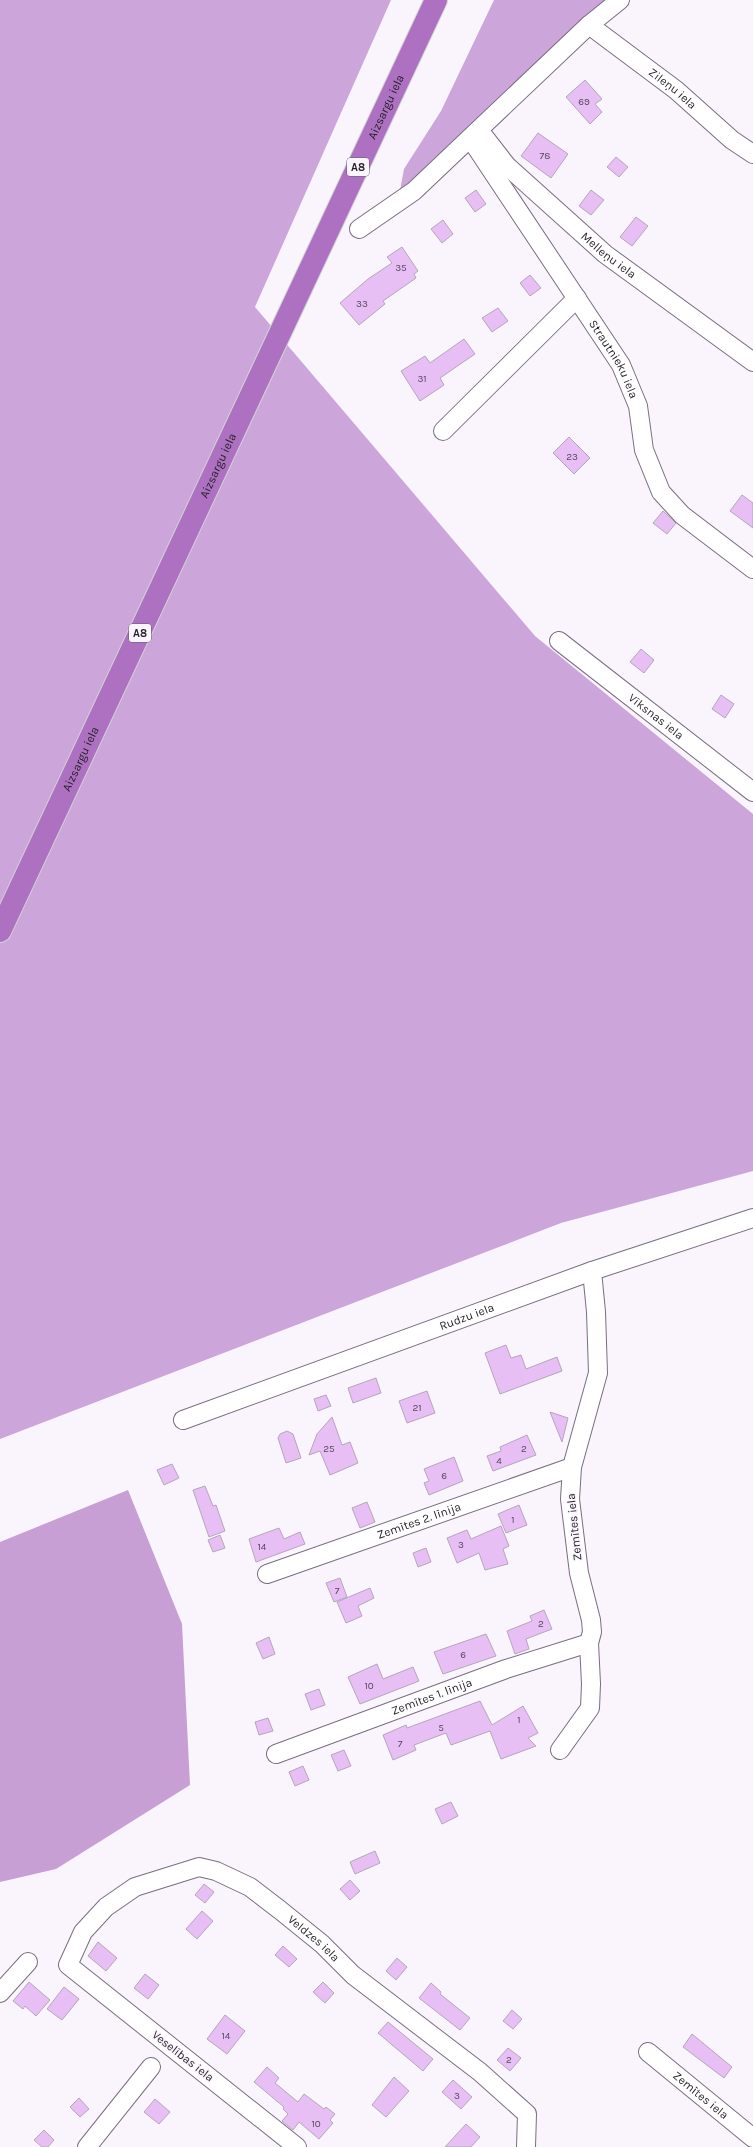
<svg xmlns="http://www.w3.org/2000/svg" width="753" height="2147" viewBox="0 0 753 2147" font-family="Karla,sans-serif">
  <rect width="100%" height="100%" fill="#faf4fc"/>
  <g fill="#cca5da">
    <polygon points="0,0 391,0 255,307 535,636 753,814 753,1171 561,1223 0,1439"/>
    <polygon points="494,0 609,0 399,196 404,169 441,111"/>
  </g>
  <polygon fill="#c79fd4" points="128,1490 182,1624 190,1785 56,1869 0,1882 0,1542"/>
  <g fill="#e7bff5" stroke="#b5a6ba">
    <polygon points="585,80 602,99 595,104 602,112 590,124 566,97"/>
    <polygon points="538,133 568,154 551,178 521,156"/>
    <polygon points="616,157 628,167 619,177 607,167"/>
    <polygon points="476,190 486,204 475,212 465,198"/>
    <polygon points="591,190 604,200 591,215 579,206"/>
    <polygon points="636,217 648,226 632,246 620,237"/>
    <polygon points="443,220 453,234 442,243 431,229"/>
    <polygon points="402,247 418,271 414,274 416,278 383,301 385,304 359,325 340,303 368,279 392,263 387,257"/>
    <polygon points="530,275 541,288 530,296 520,283"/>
    <polygon points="498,308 508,321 492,332 482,318"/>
    <polygon points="464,339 475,354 440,378 444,385 420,401 401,371 425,356 430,363"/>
    <polygon points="569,437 590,458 574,474 553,453"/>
    <polygon points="742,495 753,503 753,528 730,511"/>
    <polygon points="663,511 676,523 667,534 653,523"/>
    <polygon points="641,649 654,660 644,673 630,662"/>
    <polygon points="721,695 734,704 725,718 712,709"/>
    <polygon points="506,1345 511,1358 521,1355 526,1369 557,1357 562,1371 500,1394 485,1353"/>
    <polygon points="376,1378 381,1393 353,1403 348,1388"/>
    <polygon points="427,1391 435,1413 407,1423 399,1401"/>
    <polygon points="326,1395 331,1406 318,1411 314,1399"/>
    <polygon points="550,1412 568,1418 562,1442"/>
    <polygon points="332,1417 342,1445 350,1442 358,1463 330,1475 320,1451 309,1455 317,1434"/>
    <polygon points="287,1431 293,1434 301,1458 286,1463 278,1438 280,1434"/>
    <polygon points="527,1435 536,1455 493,1471 487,1456 501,1451 500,1447"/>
    <polygon points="454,1457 463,1481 429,1495 424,1483 429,1481 424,1469"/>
    <polygon points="172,1464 179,1478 164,1485 157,1470"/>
    <polygon points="205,1486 213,1506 216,1505 225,1531 209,1537 193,1490"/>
    <polygon points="367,1502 375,1522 360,1528 352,1508"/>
    <polygon points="519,1505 527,1525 506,1533 498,1514"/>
    <polygon points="501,1526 509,1546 503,1549 508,1564 485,1570 479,1553 457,1563 447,1538 467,1530 471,1539"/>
    <polygon points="279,1528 284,1539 300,1532 305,1544 256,1562 249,1539"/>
    <polygon points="220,1535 225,1548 213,1552 208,1540"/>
    <polygon points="426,1548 431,1562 418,1567 413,1553"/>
    <polygon points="340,1578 347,1597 334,1602 326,1583"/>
    <polygon points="370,1588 374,1598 358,1606 362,1616 346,1623 337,1602"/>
    <polygon points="544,1610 552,1629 526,1639 529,1649 515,1654 507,1631 532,1621 530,1616"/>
    <polygon points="486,1634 496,1656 443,1674 434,1652"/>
    <polygon points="269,1637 275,1654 263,1659 256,1643"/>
    <polygon points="377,1664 383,1679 413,1667 419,1681 360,1704 348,1677"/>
    <polygon points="319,1689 325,1705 311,1710 305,1694"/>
    <polygon points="480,1701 492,1725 523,1706 538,1733 528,1738 536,1746 501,1759 490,1731 451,1745 446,1733 414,1745 416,1750 393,1760 383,1735 406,1725 407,1728"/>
    <polygon points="268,1718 273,1731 259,1735 255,1722"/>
    <polygon points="344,1750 351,1766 338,1771 331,1755"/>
    <polygon points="303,1766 309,1780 295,1786 289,1772"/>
    <polygon points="451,1802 458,1816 442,1824 435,1809"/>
    <polygon points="375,1851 380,1863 355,1874 350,1862"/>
    <polygon points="350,1880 360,1891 350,1900 340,1889"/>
    <polygon points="204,1884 214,1892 205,1903 195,1895"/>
    <polygon points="202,1911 213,1921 197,1939 186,1929"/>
    <polygon points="98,1942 117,1958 106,1971 88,1956"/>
    <polygon points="283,1946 297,1959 289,1967 275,1955"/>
    <polygon points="397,1958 407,1967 396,1980 386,1971"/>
    <polygon points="145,1974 159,1985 148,1999 134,1988"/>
    <polygon points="29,1982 50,2000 36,2016 25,2006 23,2009 13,2001"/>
    <polygon points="323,1982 334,1993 325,2003 313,1992"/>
    <polygon points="431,1983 441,1992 440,1994 470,2018 460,2030 419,1998"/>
    <polygon points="64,1987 79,1999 62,2020 47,2009"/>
    <polygon points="512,2010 522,2019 513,2029 503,2021"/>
    <polygon points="225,2015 245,2031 227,2054 207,2039"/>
    <polygon points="388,2022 433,2059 423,2071 378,2033"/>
    <polygon points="692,2034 732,2067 724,2078 683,2047"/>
    <polygon points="508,2048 521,2058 510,2071 497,2060"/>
    <polygon points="267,2067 279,2078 275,2083 298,2102 304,2094 324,2109 326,2107 335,2114 330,2120 333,2123 319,2139 299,2122 293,2130 282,2121 288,2114 283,2109 284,2107 254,2082"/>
    <polygon points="394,2077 409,2091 386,2117 372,2105"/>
    <polygon points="453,2080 472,2097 461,2109 442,2092"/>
    <polygon points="79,2098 89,2109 80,2117 70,2107"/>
    <polygon points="155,2099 170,2112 159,2124 144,2112"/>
    <polygon points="466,2124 480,2137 471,2147 445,2147"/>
    <polygon points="44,2130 54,2140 48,2147 42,2147 34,2140"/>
  </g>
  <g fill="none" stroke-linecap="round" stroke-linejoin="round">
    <defs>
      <g id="street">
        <path id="s1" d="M589,25L676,90L732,140L753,154"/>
        <path id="s2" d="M479,130L507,166L605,254L753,362"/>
        <path id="s3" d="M470,138L621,365L638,406L644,450L661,492L682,515L753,569"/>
        <polyline points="359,229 414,191 589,25 620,0"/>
        <polyline points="443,431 577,298"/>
        <path id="s4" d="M559,641L753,792"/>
        <path id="s5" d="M183,1420L592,1271L753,1218"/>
        <path id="s6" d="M267,1574L572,1467"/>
        <polyline points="560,1750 590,1708 591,1684 589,1643 592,1632 591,1620 579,1573 570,1499 572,1467 598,1373 596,1312 592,1271"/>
        <path id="s7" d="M276,1754L506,1669L589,1643"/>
        <polyline points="0,1993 28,1962"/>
        <path id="s8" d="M648,2052L753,2138"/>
        <polyline points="87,2147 151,2067"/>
        <path id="s9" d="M297,2147L68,1965L83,1932L106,1907L135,1887L199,1867L216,1871L250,1887L280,1910L322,1944L353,1975L480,2072L527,2114L526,2147"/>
      </g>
      <g id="highway">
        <path id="s10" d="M0,931L436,0"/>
      </g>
    </defs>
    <use href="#street" stroke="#7b6d80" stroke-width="20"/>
    <use href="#highway" stroke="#d3d2d4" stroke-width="24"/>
    <use href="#street" stroke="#fff" stroke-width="18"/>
    <use href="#highway" stroke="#ae71c2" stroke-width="22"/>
  </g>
  <g text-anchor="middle" stroke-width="3" stroke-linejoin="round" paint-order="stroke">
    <g font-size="10" fill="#56475a">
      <text x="584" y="105">69</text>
      <text x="545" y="159">78</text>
      <text x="401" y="271">35</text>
      <text x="362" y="307">33</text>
      <text x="422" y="382">31</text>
      <text x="572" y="460">23</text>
      <text x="417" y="1411">21</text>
      <text x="329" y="1452">25</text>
      <text x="524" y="1452">2</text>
      <text x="499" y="1464">4</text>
      <text x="444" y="1479">6</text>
      <text x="513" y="1523">1</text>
      <text x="461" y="1548">3</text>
      <text x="262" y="1550">14</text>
      <text x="337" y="1594">7</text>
      <text x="541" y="1627">2</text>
      <text x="463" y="1658">6</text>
      <text x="369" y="1689">10</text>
      <text x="519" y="1723">1</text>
      <text x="441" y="1731">5</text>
      <text x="400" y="1747">7</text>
      <text x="226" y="2039">14</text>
      <text x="509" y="2063">2</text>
      <text x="457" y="2099">3</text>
      <text x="316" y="2127">10</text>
    </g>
    <g fill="#faf4fc" stroke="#655f67" stroke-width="1">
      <rect x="347" y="158" width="22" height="18" rx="3"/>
      <rect x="129" y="624" width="22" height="18" rx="3"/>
    </g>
    <g font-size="11" font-weight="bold" fill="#251f27">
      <text x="358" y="171">A8</text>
      <text x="140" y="637">A8</text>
    </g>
    <g font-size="12" fill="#251f27" stroke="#faf4fc">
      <text dy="4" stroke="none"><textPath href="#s1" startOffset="105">Zileņu iela</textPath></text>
      <text dy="4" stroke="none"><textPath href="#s10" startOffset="910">Aizsargu iela</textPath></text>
      <text dy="4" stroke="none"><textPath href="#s2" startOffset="181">Melleņu iela</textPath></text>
      <text dy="4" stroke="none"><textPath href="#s3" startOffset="264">Strautnieku iela</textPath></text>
      <text dy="4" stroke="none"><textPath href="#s10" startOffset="514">Aizsargu iela</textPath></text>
      <text dy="4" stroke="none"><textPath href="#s4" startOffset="123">Vīksnas iela</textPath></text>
      <text dy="4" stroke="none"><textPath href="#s10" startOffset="190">Aizsargu iela</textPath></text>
      <text dy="4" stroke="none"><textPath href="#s5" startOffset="302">Rudzu iela</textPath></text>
      <text dy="4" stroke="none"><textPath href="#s6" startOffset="161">Zemītes 2. līnija</textPath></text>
      <text transform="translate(574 1527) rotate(-96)" y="4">Zemītes iela</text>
      <text dy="4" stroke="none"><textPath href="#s7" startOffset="166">Zemītes 1. līnija</textPath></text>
      <text dy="4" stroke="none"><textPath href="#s9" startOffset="602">Veldzes iela</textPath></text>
      <text transform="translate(183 2056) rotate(38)" y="4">Veselības iela</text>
      <text dy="4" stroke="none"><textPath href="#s8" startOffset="68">Zemītes iela</textPath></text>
    </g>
  </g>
</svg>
